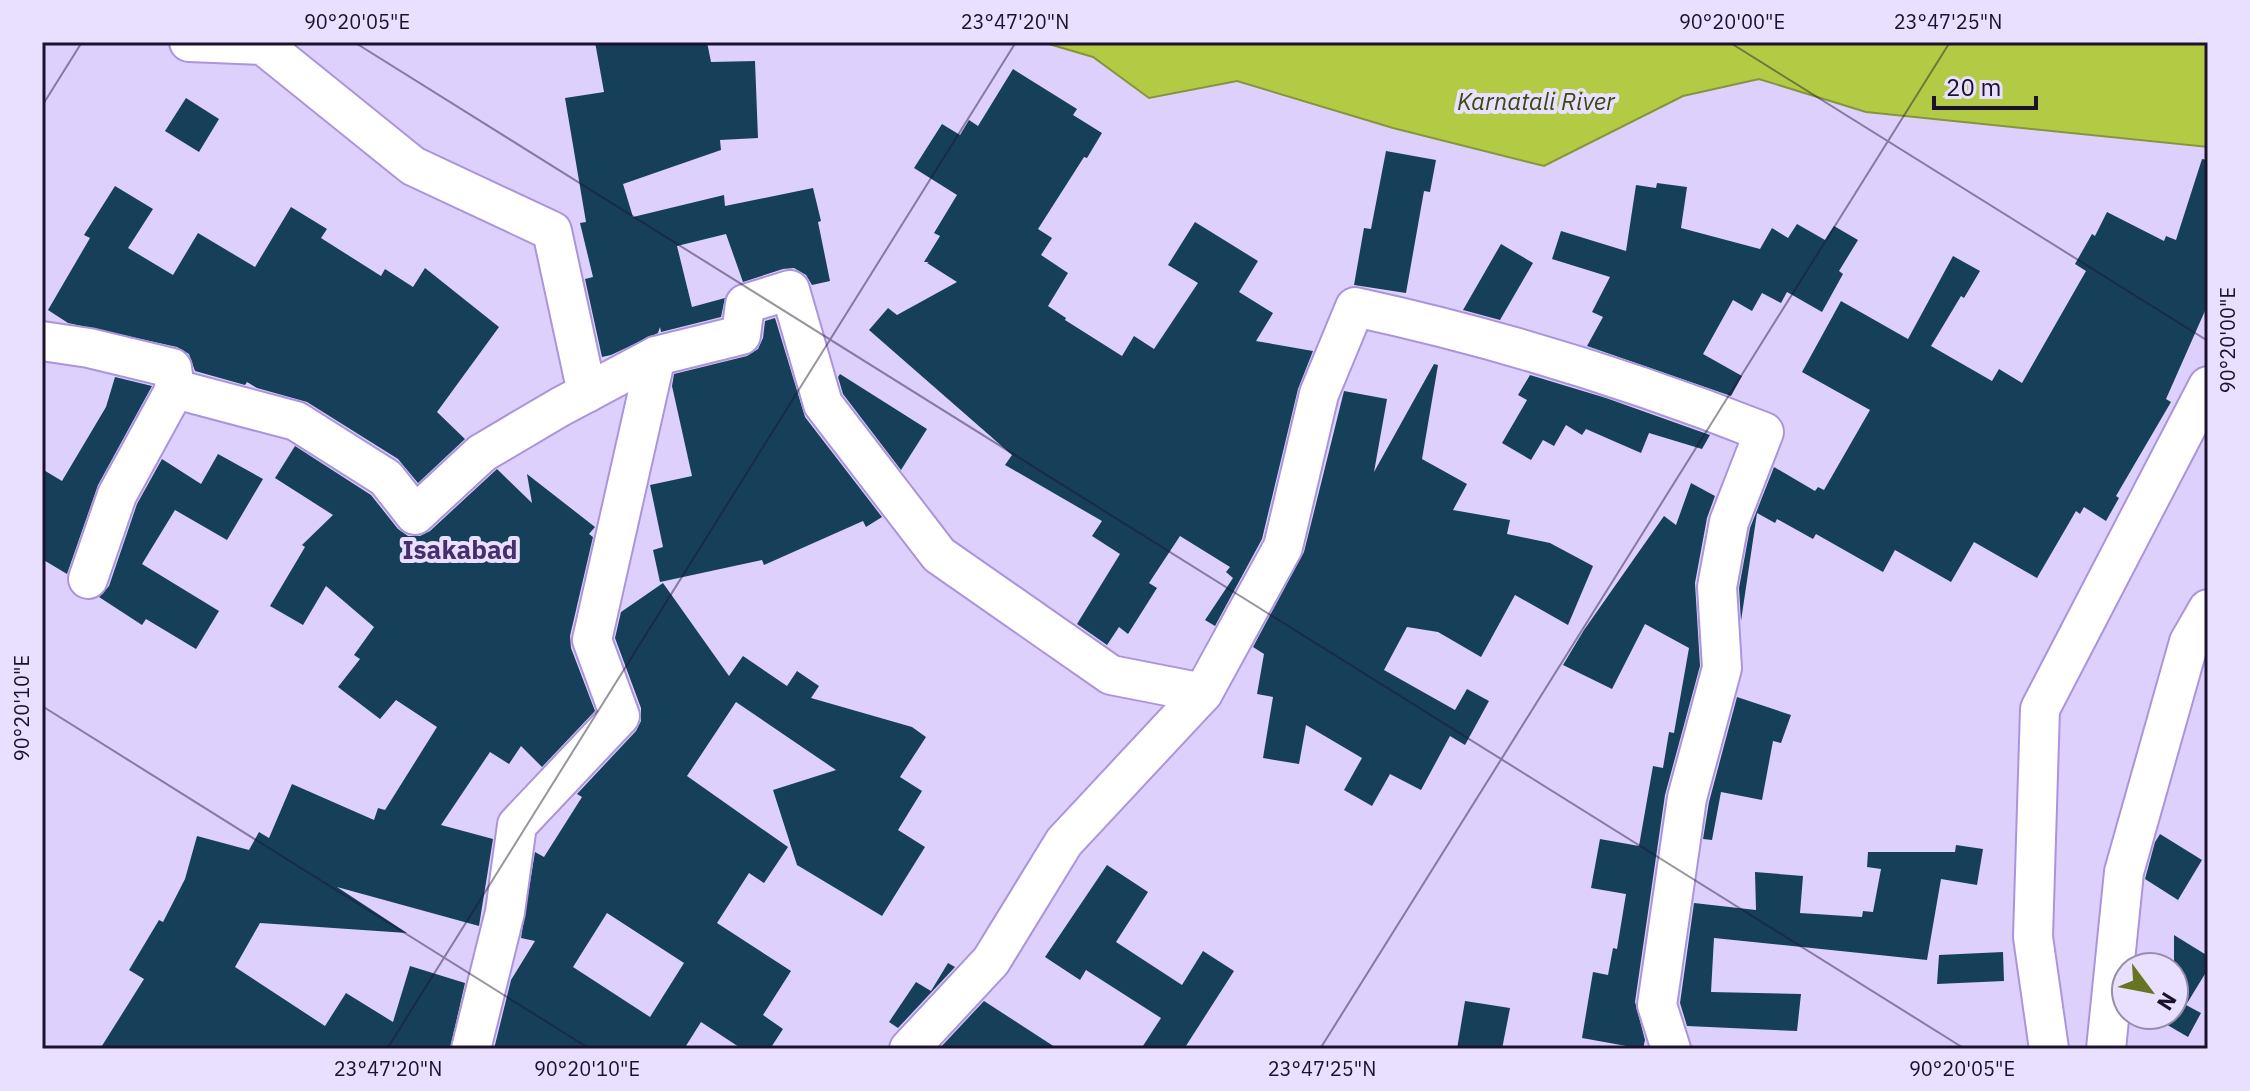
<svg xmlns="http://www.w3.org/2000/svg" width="2250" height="1091" viewBox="0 0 2250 1091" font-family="'IBM Plex Sans',sans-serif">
  <rect width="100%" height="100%" fill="#ddd0fd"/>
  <polygon fill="#b3cb44" stroke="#86943d" stroke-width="2" points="1042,42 2208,42 2208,147 1866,112 1759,79 1683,96 1544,166 1393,128 1237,81 1149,98 1093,57"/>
  <g fill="#16405a" fill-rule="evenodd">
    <polygon points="595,42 707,42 711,62 755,61 758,138 720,140 721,150 623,184 633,217 724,195 725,206 813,188 821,221 818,222 830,281 812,285 806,275 794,268 783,269 743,282 726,234 677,246 692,307 725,298 721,317 661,332 660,327 658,333 611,355 602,357 585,279 593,277 580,223 586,222 565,98 604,92"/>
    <polygon points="1013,69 1077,109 1073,115 1102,133 1087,158 1084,157 1038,229 1052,238 1041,255 1068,273 1048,306 1066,318 1065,320 1122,356 1134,336 1154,349 1198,283 1168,265 1195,222 1258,261 1239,292 1273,313 1256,341 1313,351 1298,389 1262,539 1215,626 1205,620 1233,578 1226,572 1230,567 1180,536 1149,583 1157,588 1128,634 1119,627 1107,645 1077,624 1120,554 1092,536 1102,521 1005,465 1012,455 869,330 888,308 897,315 957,282 927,263 929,262 924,262 940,236 934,233 957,195 914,168 942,124 960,135 969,120 978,126"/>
    <polygon points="186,98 219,119 199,152 165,131"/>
    <polygon points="1386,151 1436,160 1430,192 1424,191 1406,293 1354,285 1364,228 1371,229"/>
    <polygon points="2202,159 2208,160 2208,304 2166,399 2171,402 2116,496 2119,498 2106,521 2084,507 2080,514 2076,511 2037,578 1974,542 1951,582 1895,550 1883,572 1816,534 1813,539 1777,519 1775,523 1757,513 1741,621 1739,588 1750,528 1774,467 1815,491 1818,487 1824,490 1870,410 1802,372 1841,301 1908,339 1953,256 1980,271 1964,298 1961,296 1931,346 1992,381 1999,369 2022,383 2086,271 2075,264 2092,234 2095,236 2107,212 2164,241 2166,236 2176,240"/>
    <polygon points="1657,183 1687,187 1681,228 1760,249 1772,228 1788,238 1797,224 1825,240 1834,226 1858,240 1839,271 1843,274 1822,312 1787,292 1781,303 1762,293 1752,311 1733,300 1703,354 1742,376 1731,396 1587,346 1603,317 1592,312 1610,277 1552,259 1561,231 1626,251 1636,185 1656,188"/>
    <polygon points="115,186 153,209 128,248 173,275 198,233 255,267 291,207 327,229 321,238 381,276 385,269 413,287 425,268 499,327 437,412 465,439 418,483 398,459 307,402 257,388 247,382 245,385 195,371 189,354 177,347 68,323 48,310 90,238 84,235"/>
    <polygon points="1501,244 1533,263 1500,320 1463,310"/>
    <polygon points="775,318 805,417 882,517 866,527 863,521 764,565 762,560 660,582 653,550 663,547 650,485 692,476 672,386 674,374 747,356 758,349 763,338 765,321"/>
    <polygon points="1434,364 1438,365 1422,459 1467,484 1453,510 1510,520 1507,534 1550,543 1593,566 1568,625 1515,595 1481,657 1438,632 1407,627 1384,670 1455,710 1467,689 1489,701 1465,745 1450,736 1421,790 1390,774 1372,806 1344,790 1362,758 1306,725 1299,764 1263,758 1273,697 1257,694 1264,654 1253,647 1304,552 1344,391 1387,399 1374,472"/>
    <polygon points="840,374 927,429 901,470 843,394 838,377"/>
    <polygon points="1530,375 1606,398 1710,435 1702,449 1649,433 1641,453 1586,429 1582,435 1566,425 1554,446 1543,440 1531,460 1502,443 1527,400 1518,395"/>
    <polygon points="115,377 152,386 98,485 67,574 42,559 42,469 62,481 106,407"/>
    <polygon points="295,446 371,495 398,529 408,536 420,536 430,531 497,469 532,503 527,474 595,527 589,534 593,537 570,636 571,648 595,711 542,767 521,746 509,764 490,752 441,825 493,839 479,926 337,887 407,933 260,923 235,967 325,1026 346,993 393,1022 410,966 465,983 450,1049 100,1049 144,979 129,970 159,920 163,922 185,879 197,836 249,850 259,832 269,838 292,784 374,820 378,808 385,810 437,727 396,700 380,719 338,687 360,659 354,655 374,627 326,586 303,625 270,606 305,547 302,545 333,515 275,478"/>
    <polygon points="218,454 263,479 227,540 175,510 142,564 219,611 196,649 146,619 142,625 99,597 109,586 137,504 162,459 201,484"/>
    <polygon points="1691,483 1715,496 1707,518 1695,583 1700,666 1665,795 1635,1002 1645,1040 1643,1049 1582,1038 1593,972 1608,975 1613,948 1617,949 1626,894 1591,888 1600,839 1639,846 1653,766 1663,768 1669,732 1674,733 1689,648 1645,624 1612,689 1563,665 1584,630 1664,516 1676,525"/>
    <path d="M663,583L729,676L743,656L787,686L797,671L819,686L811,698L912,727L926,737L900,777L922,791L898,830L925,847L882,916L797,865L773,790L836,770L736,702L687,776L788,847L764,883L749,873L717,923L791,971L763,1015L783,1029L770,1049H742L701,1022L684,1049H494L511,980L535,941L521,938L535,852L544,857L582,797L577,794L636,731L641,721V708L615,638L621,612ZM607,913L684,963L650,1017L573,967Z"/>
    <polygon points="1737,697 1791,715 1781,743 1773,741 1762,800 1721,792 1712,840 1703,839 1709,802"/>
    <polygon points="2160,834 2202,860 2178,900 2145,879 2155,842"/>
    <polygon points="1956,845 1983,849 1977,885 1941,879 1927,960 1714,938 1711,992 1801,994 1797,1031 1687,1026 1680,1003 1694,903 1756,910 1755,872 1803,876 1800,913 1862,917 1863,911 1873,912 1881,869 1867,867 1868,852 1955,852"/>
    <polygon points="1107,865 1148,892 1116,942 1182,985 1203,951 1234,971 1184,1049 1141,1049 1161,1018 1086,970 1080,980 1045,957"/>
    <polygon points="2174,935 2208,956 2208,969 2186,1005 2201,1013 2188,1037 2164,1023 2169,1015 2174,1015"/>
    <polygon points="2003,952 2004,981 1937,984 1939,955"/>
    <polygon points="948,963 955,967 898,1028 889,1022 916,982 931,991"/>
    <polygon points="984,1001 1058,1049 939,1049"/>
    <polygon points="1465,1001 1510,1008 1502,1049 1457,1049"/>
  </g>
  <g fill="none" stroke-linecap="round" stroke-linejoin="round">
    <defs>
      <g id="minor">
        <polyline points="189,42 263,45 413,166 552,231 587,393"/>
        <polyline points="42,341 89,348 172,368 175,389"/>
        <polyline points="88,579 117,495 175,389 296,421 386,478 415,515 482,453 560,407 656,356 741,335 745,304 790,290 823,404 939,555 1111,675 1203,693"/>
        <polyline points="471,1049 505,912 517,825 620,716 592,640 656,356"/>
        <path d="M909,1049L991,961L1064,842L1203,693L1283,547L1319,394L1355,307C1494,337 1632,380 1764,432L1729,522L1717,587L1722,668L1687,798L1657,1005L1671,1049"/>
        <polyline points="2049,1049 2033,937 2040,709 2208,386"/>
        <polyline points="2106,1049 2124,872 2189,642 2208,609"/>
      </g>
    </defs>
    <use href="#minor" stroke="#ac94dc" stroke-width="42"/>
    <use href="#minor" stroke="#fff" stroke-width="38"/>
  </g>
  <path fill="none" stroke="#1c122d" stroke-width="2" stroke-opacity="0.45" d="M354,42L1965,1049M1729,42L2208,341M42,106L82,42M42,706L590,1049M387,1049L1016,42M1320,1049L1950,42"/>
  <g text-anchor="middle" stroke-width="8" stroke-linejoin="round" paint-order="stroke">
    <g font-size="24" font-style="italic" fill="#3f4813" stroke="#e9e0ff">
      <text x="1536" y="110">Karnatali River</text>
    </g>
    <g font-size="26" font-weight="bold" fill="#472e6d" stroke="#e9e0ff">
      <text x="460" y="559">Isakabad</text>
    </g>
  </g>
  <rect width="2250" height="1091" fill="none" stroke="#e9e0ff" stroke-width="88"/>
  <g transform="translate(2150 991) rotate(122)"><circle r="38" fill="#e9e0ff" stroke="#978eab" stroke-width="2"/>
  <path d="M0-6L14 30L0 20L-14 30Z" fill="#677522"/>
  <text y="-12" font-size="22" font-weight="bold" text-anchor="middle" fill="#1c122d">N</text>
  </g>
  <path d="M1934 96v12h102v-12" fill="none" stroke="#1c122d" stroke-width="4"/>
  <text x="1946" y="96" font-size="24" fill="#1c122d" stroke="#e9e0ff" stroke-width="6" paint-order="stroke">20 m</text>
  <rect x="44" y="44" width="2162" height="1003" fill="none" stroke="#1c122d" stroke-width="3"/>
  <g font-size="20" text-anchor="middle" fill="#1c122d">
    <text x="357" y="29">90°20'05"E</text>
    <text x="1015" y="29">23°47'20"N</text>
    <text x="1732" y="29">90°20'00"E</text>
    <text x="1948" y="29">23°47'25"N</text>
    <text transform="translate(2228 340) rotate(-90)" y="7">90°20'00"E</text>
    <text transform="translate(22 708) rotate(-90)" y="7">90°20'10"E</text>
    <text x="388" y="1076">23°47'20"N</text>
    <text x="587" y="1076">90°20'10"E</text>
    <text x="1322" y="1076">23°47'25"N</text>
    <text x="1962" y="1076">90°20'05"E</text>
  </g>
</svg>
